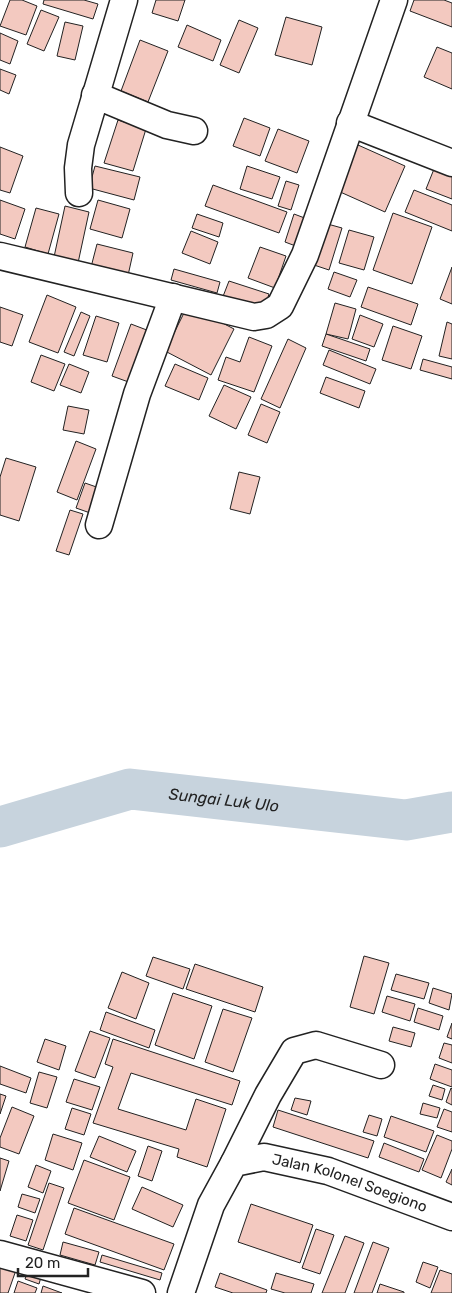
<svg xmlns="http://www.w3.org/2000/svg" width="452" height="1293" viewBox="0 0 452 1293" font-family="Rubik,sans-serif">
  <rect width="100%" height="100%" fill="#fff"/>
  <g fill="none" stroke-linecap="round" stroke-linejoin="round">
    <path stroke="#c7d3dd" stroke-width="41" id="s1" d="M0,827L130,789L406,820L452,812"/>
  </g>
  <g fill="#f3c9c0" stroke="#222">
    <polygon points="10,0 22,0 37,6 26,35 0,26"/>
    <polygon points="44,0 84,0 98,4 93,19 43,4"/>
    <polygon points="156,0 185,0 178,21 152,13"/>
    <polygon points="414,0 444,0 452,3 452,27 410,11"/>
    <polygon points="41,10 59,17 44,51 27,44"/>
    <polygon points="286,17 322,27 312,65 275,55"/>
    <polygon points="239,20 258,28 239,73 220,65"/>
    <polygon points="65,22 83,26 75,60 57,56"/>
    <polygon points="187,25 221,40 213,61 178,47"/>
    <polygon points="0,33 18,41 10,64 0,60"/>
    <polygon points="140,40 168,51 148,102 121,91"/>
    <polygon points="437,47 452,53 452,89 424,77"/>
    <polygon points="0,69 16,75 9,94 0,90"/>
    <polygon points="244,118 270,128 260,156 233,146"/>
    <polygon points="118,120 146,129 133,171 104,163"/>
    <polygon points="278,129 309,141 297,173 265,161"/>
    <polygon points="358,145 405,166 385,212 338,191"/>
    <polygon points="0,147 23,156 10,193 0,190"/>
    <polygon points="95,166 140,177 134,200 89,188"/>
    <polygon points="247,166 280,177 272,199 240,189"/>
    <polygon points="434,169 452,176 452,199 426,189"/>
    <polygon points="286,181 299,185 291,210 278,206"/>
    <polygon points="213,185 287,212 279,233 205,206"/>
    <polygon points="414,190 452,205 452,231 405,212"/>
    <polygon points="0,200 25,209 15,239 0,234"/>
    <polygon points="98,200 130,209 122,238 90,229"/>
    <polygon points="65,206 89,212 78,263 54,257"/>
    <polygon points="36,208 59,214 48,254 25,247"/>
    <polygon points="393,213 432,227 412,284 373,270"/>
    <polygon points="197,214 223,223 219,237 192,228"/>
    <polygon points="294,214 310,220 301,248 285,242"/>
    <polygon points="324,223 342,228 329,270 311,264"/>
    <polygon points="349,230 374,237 364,270 339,263"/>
    <polygon points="191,231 218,242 210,264 182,253"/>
    <polygon points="97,244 133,253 127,280 90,271"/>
    <polygon points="260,247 286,256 275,288 248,278"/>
    <polygon points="452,267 452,304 440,299"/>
    <polygon points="174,269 220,282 217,293 171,280"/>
    <polygon points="334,272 357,280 350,297 328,289"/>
    <polygon points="229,281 269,294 263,313 222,299"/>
    <polygon points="368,287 418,304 411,325 361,307"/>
    <polygon points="47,295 76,307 58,353 29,342"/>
    <polygon points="335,303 356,309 348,339 326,334"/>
    <polygon points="188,305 234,329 211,375 165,351"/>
    <polygon points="0,307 23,315 12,346 0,342"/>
    <polygon points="81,312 90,316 74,356 64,352"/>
    <polygon points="360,315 383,324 374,347 352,339"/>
    <polygon points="96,316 119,323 107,362 83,355"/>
    <polygon points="447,322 452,324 452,359 439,356"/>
    <polygon points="131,324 152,332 134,384 112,376"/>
    <polygon points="393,326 422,336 411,369 382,360"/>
    <polygon points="326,334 370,349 366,361 322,346"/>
    <polygon points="249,337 272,346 254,392 218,380 226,357 240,362"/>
    <polygon points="288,339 306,348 280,408 261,399"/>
    <polygon points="329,350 376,369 370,384 323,365"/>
    <polygon points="41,355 65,364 54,391 31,382"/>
    <polygon points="423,359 452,367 452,379 420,370"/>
    <polygon points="69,364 89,372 81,393 60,385"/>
    <polygon points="175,364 208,378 199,400 165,386"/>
    <polygon points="326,377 365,391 359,408 320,393"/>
    <polygon points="224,385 251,397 236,429 209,416"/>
    <polygon points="261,404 280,412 267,443 248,435"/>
    <polygon points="68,406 89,410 84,434 63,430"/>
    <polygon points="76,441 96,449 77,500 57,492"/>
    <polygon points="6,458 36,467 19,521 0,515 0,477"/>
    <polygon points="239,472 260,477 250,514 230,509"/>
    <polygon points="85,483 105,490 96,515 76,508"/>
    <polygon points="70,510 83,514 69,555 56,551"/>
    <polygon points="364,956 389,963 374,1014 350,1007"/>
    <polygon points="153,957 190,969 183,989 146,976"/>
    <polygon points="195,964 263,987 255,1012 186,989"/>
    <polygon points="122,972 149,983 136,1019 108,1008"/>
    <polygon points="396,974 429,983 424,999 391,990"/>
    <polygon points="433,988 452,994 449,1010 429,1003"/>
    <polygon points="173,993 212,1006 194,1059 155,1045"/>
    <polygon points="387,996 415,1004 410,1021 382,1012"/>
    <polygon points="418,1008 443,1016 439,1030 414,1022"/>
    <polygon points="223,1009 252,1018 233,1072 205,1062"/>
    <polygon points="106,1012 155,1030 149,1048 100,1030"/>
    <polygon points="452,1023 452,1039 447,1037"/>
    <polygon points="393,1027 415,1033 411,1047 389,1041"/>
    <polygon points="90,1031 110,1038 95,1078 75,1071"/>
    <polygon points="45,1039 66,1046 59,1070 37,1062"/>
    <polygon points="113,1039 240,1081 232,1105 131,1073 118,1109 186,1130 196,1099 226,1109 207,1167 177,1157 179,1149 93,1123 113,1067 105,1064"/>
    <polygon points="444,1043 452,1045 452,1063 439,1058"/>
    <polygon points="435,1064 452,1070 452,1087 430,1079"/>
    <polygon points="0,1066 31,1078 26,1093 0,1084"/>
    <polygon points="39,1072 57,1077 47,1108 30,1103"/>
    <polygon points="74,1079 100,1087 92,1110 66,1102"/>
    <polygon points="433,1085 445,1089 442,1100 429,1096"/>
    <polygon points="451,1088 452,1089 452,1105 446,1102"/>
    <polygon points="0,1094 6,1096 0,1114"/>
    <polygon points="295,1098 311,1101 307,1115 291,1110"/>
    <polygon points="423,1103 440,1108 437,1118 420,1114"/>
    <polygon points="12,1107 34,1116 19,1154 0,1147 0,1138"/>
    <polygon points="72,1108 91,1114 84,1135 65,1129"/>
    <polygon points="444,1109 452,1112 452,1132 437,1127"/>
    <polygon points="278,1110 374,1141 368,1158 273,1127"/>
    <polygon points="369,1115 382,1119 377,1136 363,1132"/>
    <polygon points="391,1116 434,1131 426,1152 384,1137"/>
    <polygon points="53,1134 82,1143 73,1170 45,1160"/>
    <polygon points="437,1135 452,1141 452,1149 441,1178 422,1170"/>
    <polygon points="99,1136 136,1151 127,1172 90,1157"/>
    <polygon points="384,1143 424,1159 419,1172 379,1157"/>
    <polygon points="148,1146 162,1151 152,1181 138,1176"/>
    <polygon points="0,1158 9,1161 0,1191"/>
    <polygon points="84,1160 130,1177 114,1220 68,1203"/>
    <polygon points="36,1165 51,1171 43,1193 28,1187"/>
    <polygon points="452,1169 452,1185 446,1182"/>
    <polygon points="49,1183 64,1188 43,1250 28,1245"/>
    <polygon points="142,1187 183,1205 173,1227 132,1209"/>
    <polygon points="22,1194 40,1199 35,1213 18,1207"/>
    <polygon points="251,1204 313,1225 300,1263 238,1242"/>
    <polygon points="74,1208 174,1244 164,1270 65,1234"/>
    <polygon points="17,1215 33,1220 26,1241 10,1236"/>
    <polygon points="316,1229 334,1235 320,1274 302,1268"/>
    <polygon points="345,1236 364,1243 345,1293 322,1293"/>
    <polygon points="63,1242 99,1252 95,1265 60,1255"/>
    <polygon points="373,1242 389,1248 372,1293 354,1293"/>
    <polygon points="102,1255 162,1273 160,1280 100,1262"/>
    <polygon points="423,1262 438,1267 430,1288 416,1282"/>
    <polygon points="0,1265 16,1270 8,1293 0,1293"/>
    <polygon points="30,1266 43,1270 39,1284 25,1279"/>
    <polygon points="440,1270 452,1274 452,1293 431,1293"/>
    <polygon points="220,1273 267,1290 266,1293 233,1293 215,1287"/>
    <polygon points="276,1273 314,1284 311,1293 285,1293 271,1289"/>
    <polygon points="18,1281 37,1288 35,1293 14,1293"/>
    <polygon points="380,1284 404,1292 404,1293 377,1293"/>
    <polygon points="43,1286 62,1293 41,1293"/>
  </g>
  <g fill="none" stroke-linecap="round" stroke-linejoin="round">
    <defs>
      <g id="minor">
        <polyline points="95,95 167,125 194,131"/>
        <polyline points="350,123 452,163"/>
        <polyline points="79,193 78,168 81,145 124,0"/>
        <polyline points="0,256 254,317 266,315 280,306 305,255 394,0"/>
        <polyline points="99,525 137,394 173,297"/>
        <polyline points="234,1163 268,1095 294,1051 316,1045 381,1065"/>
        <polyline points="0,1254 142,1293"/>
        <path id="s2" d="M181,1293L211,1205L234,1163L264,1157L328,1171L452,1217"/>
      </g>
    </defs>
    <use href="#minor" stroke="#222" stroke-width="29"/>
    <use href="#minor" stroke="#fff" stroke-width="26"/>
  </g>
  <g text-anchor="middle" stroke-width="4" stroke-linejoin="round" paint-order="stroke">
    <g font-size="15" fill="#222" stroke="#fff">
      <text dy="5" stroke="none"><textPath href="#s2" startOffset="261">Jalan Kolonel Soegiono</textPath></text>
    </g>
    <g font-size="16" font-style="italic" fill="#222" stroke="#fff">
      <text dy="6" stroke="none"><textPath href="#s1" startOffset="230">Sungai Luk Ulo</textPath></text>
    </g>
  </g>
  <path d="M18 1268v8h70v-8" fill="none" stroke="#222222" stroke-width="2.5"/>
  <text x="25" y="1268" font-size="15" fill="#222222" stroke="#ffffff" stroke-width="4" paint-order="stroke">20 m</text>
</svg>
